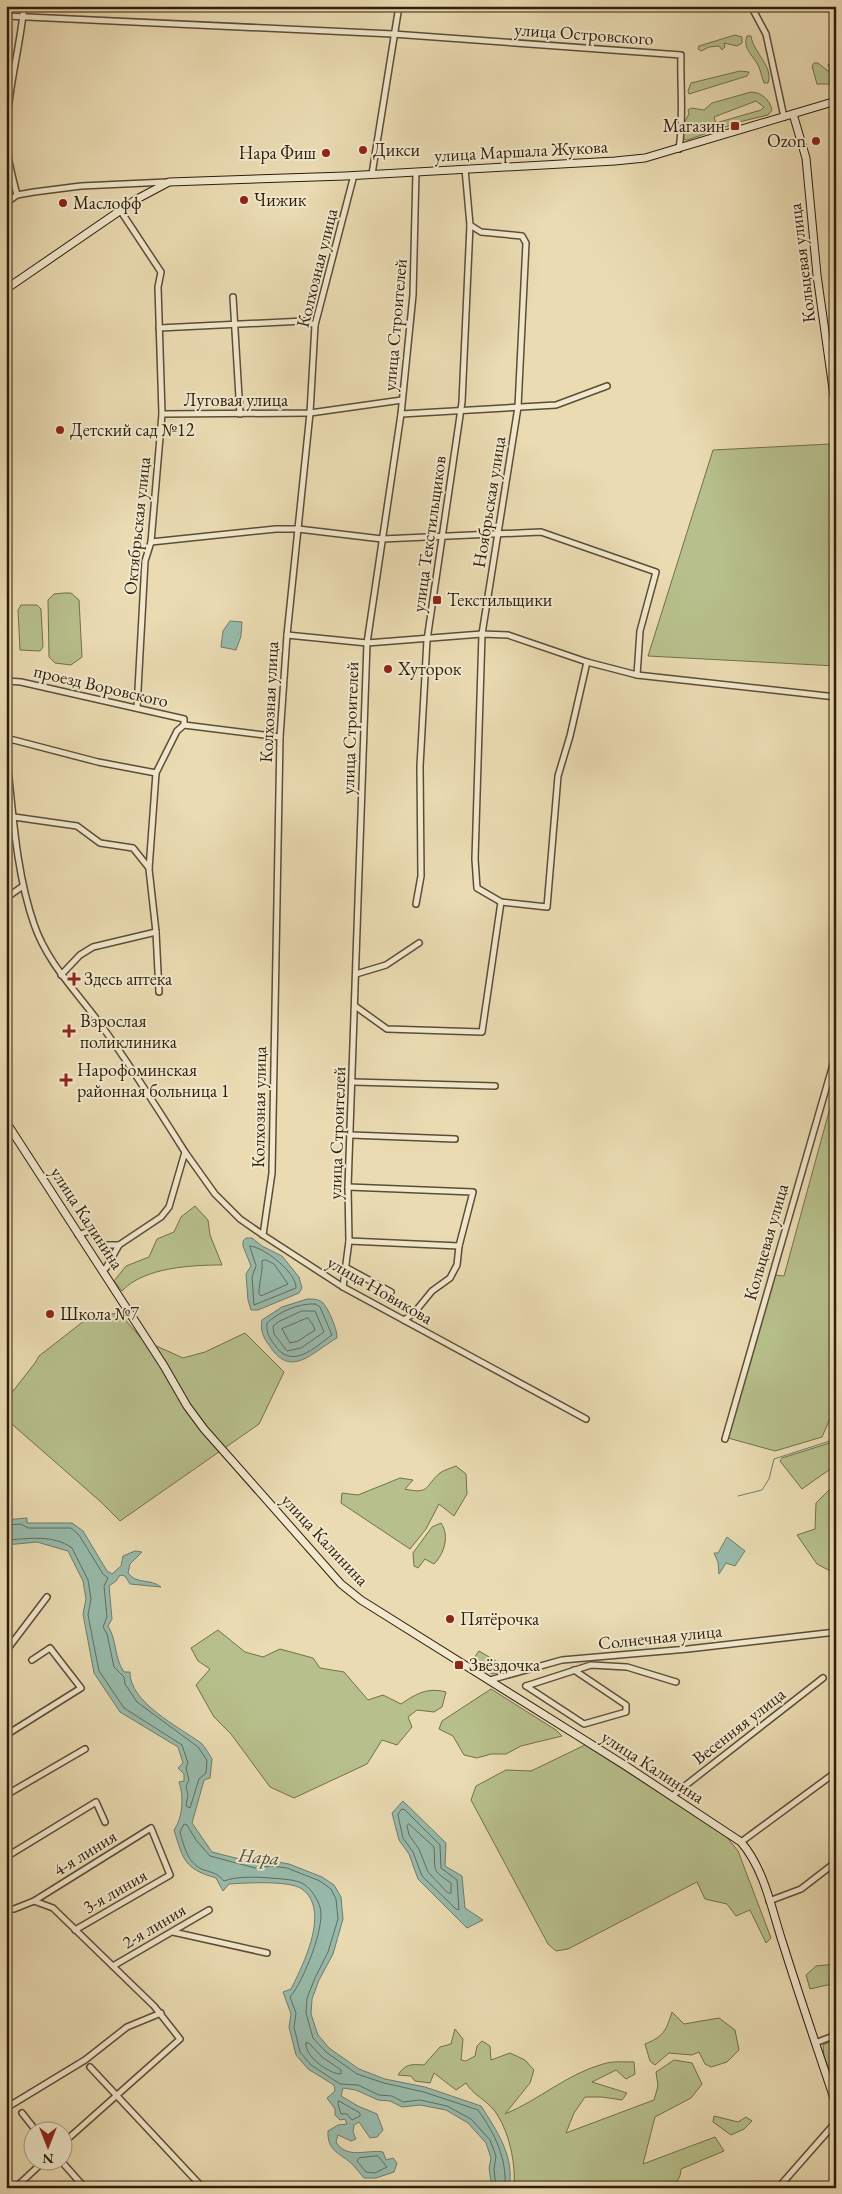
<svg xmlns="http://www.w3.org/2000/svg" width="842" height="2194" viewBox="0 0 842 2194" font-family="'EB Garamond',serif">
  <rect width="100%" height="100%" fill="#eadbb2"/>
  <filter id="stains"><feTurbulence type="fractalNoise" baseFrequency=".004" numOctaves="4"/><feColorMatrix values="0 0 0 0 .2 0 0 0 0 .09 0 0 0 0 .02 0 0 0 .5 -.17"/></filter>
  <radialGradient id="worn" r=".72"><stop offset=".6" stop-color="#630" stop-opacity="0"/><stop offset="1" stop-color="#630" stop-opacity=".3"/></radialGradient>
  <g fill="#b7c08c" stroke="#726f4c" fill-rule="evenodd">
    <polygon points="735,35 742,37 742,43 737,46 724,43 725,47 722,50 719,46 709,47 701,51 698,49 699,46"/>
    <path d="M747,36H751C753,52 774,67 768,83H764C762,78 761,72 759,67C754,56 742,49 747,36Z"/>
    <polygon points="832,62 836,70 836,80 832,84 817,84 812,66 814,63 818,63 828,71 830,69 828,65"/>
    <polygon points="740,71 749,72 747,76 689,94 688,91 691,83"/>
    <path d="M751,92C761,92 770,100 772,110L768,115L743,121L687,140L683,139L684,123L689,114L688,110L691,108L704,110L712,103ZM756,101L764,107L761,110L716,123L714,117Z"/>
    <polygon points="830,444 836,546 836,666 648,656 713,450"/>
    <polygon points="64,593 71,593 79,600 82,657 71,665 55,663 49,657 48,600 54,594"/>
    <polygon points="21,605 37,605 41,609 43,647 40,651 20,650 18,610"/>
    <polygon points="836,1086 836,1405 822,1437 775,1451 728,1438 774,1275 784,1276"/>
    <path d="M195,1206L208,1220L210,1235L222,1265C193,1265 144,1267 122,1291L114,1281L126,1266L149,1257L157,1239L174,1232L181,1217Z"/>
    <polygon points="119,1313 143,1340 183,1358 205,1352 245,1333 284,1372 259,1424 120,1521 101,1502 6,1419 6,1400 35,1363 39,1356 89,1317"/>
    <polygon points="836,1441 836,1465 802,1489 780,1461 782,1458"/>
    <path d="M456,1466L466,1474L467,1494L454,1516L439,1504L426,1529L410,1549L341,1503L342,1493L358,1495L400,1478L413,1480L405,1489C431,1495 425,1485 440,1473C444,1470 451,1468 456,1466Z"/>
    <polygon points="836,1483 836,1574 817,1564 797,1535 815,1529 816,1503"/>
    <path d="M441,1523C450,1536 444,1554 434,1564L425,1559L418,1568L414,1566L413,1553L432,1527Z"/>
    <path d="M218,1630L245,1652L263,1657L280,1649L313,1658L320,1668L344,1672L368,1700L383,1695L401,1704C416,1694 427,1687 446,1692L442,1707L434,1712L417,1710L408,1717L412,1727L397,1745L382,1740L367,1764L294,1798L270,1787L231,1734L214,1717L196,1685L210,1669L198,1661L191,1648Z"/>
    <polygon points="479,1651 506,1667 507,1671 492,1674 472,1661"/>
    <polygon points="491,1689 556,1730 562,1736 521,1746 506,1754 491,1754 477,1758 464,1755 453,1736 439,1729 442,1721"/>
    <polygon points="585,1745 725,1835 738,1851 771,1938 766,1943 750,1910 736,1916 727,1904 705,1899 697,1882 568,1949 556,1951 548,1944 471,1800 476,1786 506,1770 531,1771"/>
    <polygon points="836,1964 836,1983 810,1989 806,1975 816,1966"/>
    <path d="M672,2012L684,2024L719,2018L735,2030L739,2050L727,2062L711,2067L705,2064L699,2052L692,2055L669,2053L655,2065L650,2061L645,2044C663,2037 666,2031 672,2012Z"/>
    <path d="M455,2029L463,2039L461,2060L466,2061L475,2056L477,2046L482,2041L490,2046L491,2060L510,2053L525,2060L534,2070L530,2083L505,2114C539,2100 567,2074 603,2064C612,2061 624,2062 634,2062L635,2074L626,2079L616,2070L592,2082L627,2093L622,2100L602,2097H585L574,2113L566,2133L654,2100L658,2086L656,2072L674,2060L692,2063L702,2084L691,2098L655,2117L643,2164L715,2137L724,2151L681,2169L680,2176L675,2185L662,2188H514C516,2163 509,2130 494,2110C485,2099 473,2095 466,2083L456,2090L434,2073L430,2083L415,2081L411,2076L398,2075C405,2064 411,2064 424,2065L440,2047L451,2044Z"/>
    <polygon points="836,2039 836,2084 834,2084 824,2056 823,2045"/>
    <polygon points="714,2116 738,2122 746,2117 752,2121 744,2129 731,2135 713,2122"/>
  </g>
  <g fill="#98bbad" stroke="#6e7c6d">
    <polygon points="230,621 242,622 241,636 236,650 221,647 223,631"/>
    <polygon points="246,1238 252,1238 262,1246 282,1256 299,1277 302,1288 299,1293 258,1310 251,1310 248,1300 246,1274 251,1266 243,1246 243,1241"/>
    <path d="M307,1299C312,1299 318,1299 322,1302C328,1307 338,1331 337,1338C312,1352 291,1380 269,1345C263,1337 260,1330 262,1320L282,1307Z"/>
    <path d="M27,1518V1523H72L83,1531L107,1571L112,1574L121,1566L123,1556L135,1551L142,1552L130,1564L128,1573C137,1585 150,1578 161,1587L130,1584L125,1576L120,1575L116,1581L109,1586L112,1619L108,1626C117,1640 114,1658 124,1672H130C129,1702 179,1727 201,1743C205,1747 209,1754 212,1759L210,1778L204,1780L192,1823L212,1852L255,1863L272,1861L289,1864L322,1877L334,1885L341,1897L343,1919L333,1954L319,1980L312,1999L311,2014L318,2035L329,2048L359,2069L385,2079L425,2087L481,2106C497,2131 515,2157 509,2188H492L489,2168L491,2158L486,2143L468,2123L446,2110L420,2105L402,2107L390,2101L378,2100L356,2090L343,2088L341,2096L358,2106L377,2114L383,2130L377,2137L370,2138L359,2122L354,2125L353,2132L356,2139L351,2141L338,2135L336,2142C347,2160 367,2149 383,2152L386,2160L393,2158L397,2163L394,2172L376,2178H364C360,2174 357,2169 353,2165C341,2153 327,2152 328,2131L338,2125L347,2124L345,2119L340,2120L335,2115V2109L327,2098L335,2091L334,2085L308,2069L296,2055L289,2027L291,2014L283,1992L291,1989C303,1965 331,1910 302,1889C289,1880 245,1883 229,1884L223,1891L216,1878C184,1869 183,1859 174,1830C183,1818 184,1796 179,1782L184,1781V1774L178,1768L183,1763L178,1747L120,1712L94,1673L83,1614L86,1599L83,1581L68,1551L37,1542L6,1545V1520Z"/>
    <polygon points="727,1537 745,1551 735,1566 726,1563 719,1574 718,1562 714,1553 718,1553"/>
    <polygon points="403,1801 446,1843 445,1866 462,1876 465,1908 483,1920 467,1928 418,1879 409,1854 399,1840 392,1813"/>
  </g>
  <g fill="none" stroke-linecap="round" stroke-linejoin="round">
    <g stroke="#636c5c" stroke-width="1">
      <path d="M250,1246C264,1247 297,1273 296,1288L254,1305L252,1277L256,1266Z"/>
      <path d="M266,1260L274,1264L288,1284L261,1296L259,1294C259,1281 263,1273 262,1261Z"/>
      <path d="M315,1304L320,1307L332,1335C314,1348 291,1371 274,1344C269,1337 266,1332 267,1323C279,1312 298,1303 315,1304Z"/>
      <polygon points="302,1311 315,1311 324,1332 301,1348 287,1351 274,1334 273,1326 278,1322"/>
      <polygon points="308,1318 313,1325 315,1330 298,1341 290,1343 282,1329"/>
      <path d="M6,1525L21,1524L28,1528H71L79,1535L103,1574L108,1578L104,1586L107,1617L103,1627L107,1634L114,1667L124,1677L125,1684L137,1702L198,1747L207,1760L206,1773L199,1779L190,1808L186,1806L188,1795L186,1786L189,1780L186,1768L188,1763L182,1745L124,1708L99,1671L88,1615L91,1599L88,1580L72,1548C53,1534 28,1539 6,1540"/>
      <polygon points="402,1809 405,1810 440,1845 441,1868 457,1880 459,1910 456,1909 422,1876 413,1852 403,1838 398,1815"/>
      <path d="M409,1824L434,1847C436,1871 430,1869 451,1883V1893H448L428,1872L419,1849L409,1835L407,1826Z"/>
      <path d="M306,2043H309L322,2057L341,2070V2074C329,2074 304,2056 306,2043Z"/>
      <polygon points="339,2101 360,2113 360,2116 352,2120 347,2114 341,2114 338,2104"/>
      <polygon points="378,2156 387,2167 375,2173 366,2172 357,2161 359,2158"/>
      <path d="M496,2188L494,2169L496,2156L490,2140L471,2119L447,2106L420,2100L403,2102L392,2096L379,2095L358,2085L340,2084L311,2065L300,2052L294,2027L296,2013L290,1997C303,1982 326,1926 320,1907C318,1900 311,1889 305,1885C297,1879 280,1879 270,1878C257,1877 237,1876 224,1881C218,1874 214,1873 204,1870C188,1864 184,1847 180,1832L184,1824L187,1825L196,1840L210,1856L255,1868L272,1866L287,1868L320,1881L331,1889L336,1899L338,1919L328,1952L315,1978L307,1998L306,2013L313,2038L326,2052L357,2074L384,2083L424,2092L478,2110C495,2134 507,2158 505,2188"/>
    </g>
    <polyline stroke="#6e7c6d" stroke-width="1" points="738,1496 762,1490 769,1479 774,1459 836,1439"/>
    <defs>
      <g id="street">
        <polyline points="751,6 766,34 784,117"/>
        <path d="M6,16L393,34L681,55C680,87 684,118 679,149"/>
        <polyline points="372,174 399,6"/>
        <path d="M17,195C12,175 6,155 7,134C7,91 20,49 24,6"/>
        <polyline points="6,203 17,195 34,192 81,186 167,182"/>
        <polyline points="120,210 161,272 158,287 162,414 151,542 145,561 137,708"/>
        <polyline points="470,225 481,232 522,236 526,243 518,407 482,634 475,859 477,888 501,902 547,907 558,776 570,736 587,662"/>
        <polyline points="233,297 240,414"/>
        <polyline points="159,328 304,321 315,325"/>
        <polyline points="162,414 310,413 402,400"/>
        <polyline points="401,414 556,405 607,386"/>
        <polyline points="151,542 276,529 298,529 382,539 541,532 656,572 640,631 637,675"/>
        <polyline points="287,635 367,643 482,634 508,635 587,662 637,675 836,697"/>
        <polyline points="6,681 21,682 184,719 184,725"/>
        <polyline points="6,738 98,762 156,773"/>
        <path d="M6,751C13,809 15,869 34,924C47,963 77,992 101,1025C131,1066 158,1109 185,1152L169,1207L161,1217L119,1245H101L95,1235L89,1231L78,1235"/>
        <polyline points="14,817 77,826 100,843 133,848 149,868"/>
        <polyline points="6,898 23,886"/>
        <polyline points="416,904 421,876 420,766 427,640 462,402 470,225 465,169"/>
        <polyline points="356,974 386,965 419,943"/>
        <polyline points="61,975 80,955 93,947 156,932"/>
        <polyline points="159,992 156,932 149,869 156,773 177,731 184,725 280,737"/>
        <polyline points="355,1006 387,1029 482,1032 501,902"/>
        <polyline points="353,1082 495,1086"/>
        <polyline points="351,1135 455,1139"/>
        <polyline points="185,1152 215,1194 240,1219 263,1235 343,1287 586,1419"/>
        <polyline points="348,1187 473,1192 459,1246 457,1265 450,1278 432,1291 414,1313 404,1320"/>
        <polyline points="263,1235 272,1173 280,737 287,635 310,413 315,325 354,175"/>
        <polyline points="349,1241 459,1246"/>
        <polyline points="101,1245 110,1261"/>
        <polyline points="347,1268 391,1292"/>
        <polyline points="102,1270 106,1268 119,1245"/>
        <polyline points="343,1287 349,1241 348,1187 367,643 401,414 413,295 416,172"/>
        <polyline points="725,1439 836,1054"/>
        <polyline points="6,1651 47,1597"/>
        <polyline points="490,1680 562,1660 688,1649 836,1632"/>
        <polyline points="526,1686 584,1724 626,1712 626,1705 574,1670"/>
        <polyline points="526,1686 591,1665 627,1667 676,1682"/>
        <polyline points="6,1735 81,1688 50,1648 32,1660"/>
        <polyline points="6,1795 85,1749"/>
        <polyline points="672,1796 823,1678"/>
        <polyline points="741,1842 836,1772"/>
        <polyline points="6,1857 96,1802 105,1822"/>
        <polyline points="34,1901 151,1828 170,1875 75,1930"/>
        <polyline points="769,1901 801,1889 836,1862"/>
        <polyline points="6,1909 14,1909 34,1901 53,1908 154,2006 180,2039 62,2144"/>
        <polyline points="173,1932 267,1953"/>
        <polyline points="113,1966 209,1910"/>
        <polyline points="815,2043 836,2035"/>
        <polyline points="90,2067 203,2188"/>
        <polyline points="6,2108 85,2060 127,2027 161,2013"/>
        <polyline points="22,2113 37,2132"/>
        <polyline points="62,2162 85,2188"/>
        <polyline points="15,2188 43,2162"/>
        <polyline points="778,2188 836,2122"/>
      </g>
      <g id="secondary">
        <polyline points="793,114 806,158 817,275 836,410"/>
        <polyline points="6,289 137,199 169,182 345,176 615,161 645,158 836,101"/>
        <path d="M6,1122L164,1366L187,1406L204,1429L341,1584L361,1600L626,1766L741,1842C765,1870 772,1911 783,1944C800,1998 818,2051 836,2104"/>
      </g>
    </defs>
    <use href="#street" stroke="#5d4d36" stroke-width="8"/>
    <use href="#secondary" stroke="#2e1e0c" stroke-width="9"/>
    <use href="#street" stroke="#f1e8cd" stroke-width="5"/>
    <use href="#secondary" stroke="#f1e8cd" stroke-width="7"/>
  </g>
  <g fill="#8f2418" stroke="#f1e8cd" stroke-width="2">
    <rect x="730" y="121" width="10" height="10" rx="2.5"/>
    <circle cx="816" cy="141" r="5"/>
    <circle cx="363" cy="150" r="5"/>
    <circle cx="326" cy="153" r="5"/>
    <circle cx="244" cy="200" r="5"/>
    <circle cx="63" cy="203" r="5"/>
    <circle cx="60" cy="430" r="5"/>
    <rect x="432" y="595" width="10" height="10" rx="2.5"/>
    <circle cx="388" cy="669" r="5"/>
    <path d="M71.5 971.5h5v5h5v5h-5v5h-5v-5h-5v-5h5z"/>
    <path d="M66.5 1023.5h5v5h5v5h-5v5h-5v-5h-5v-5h5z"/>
    <path d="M63.5 1072.5h5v5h5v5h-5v5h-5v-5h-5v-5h5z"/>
    <circle cx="50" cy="1314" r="5"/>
    <circle cx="450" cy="1619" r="5"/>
    <rect x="454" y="1660" width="10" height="10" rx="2.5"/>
  </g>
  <g text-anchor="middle" stroke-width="4" stroke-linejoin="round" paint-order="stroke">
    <g font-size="18" fill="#2e1e0c" stroke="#f1e8cd">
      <text transform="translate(584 34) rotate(4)" y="6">улица Островского</text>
      <text transform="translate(521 151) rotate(-3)" y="6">улица Маршала Жукова</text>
      <text transform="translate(802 263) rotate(-97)" y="6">Кольцевая улица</text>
      <text transform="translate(317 268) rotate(-76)" y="6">Колхозная улица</text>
      <text transform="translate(395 325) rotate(-85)" y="6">улица Строителей</text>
      <text x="236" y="406">Луговая улица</text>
      <text transform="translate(489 502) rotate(-81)" y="6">Ноябрьская улица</text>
      <text transform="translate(137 526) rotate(-84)" y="6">Октябрьская улица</text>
      <text transform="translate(429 534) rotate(-82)" y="6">улица Текстильщиков</text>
      <text transform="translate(101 686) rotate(13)" y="6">проезд Воровского</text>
      <text transform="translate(269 702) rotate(-87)" y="6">Колхозная улица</text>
      <text transform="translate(350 728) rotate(-88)" y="6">улица Строителей</text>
      <text transform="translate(259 1107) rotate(-89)" y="6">Колхозная улица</text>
      <text transform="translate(337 1133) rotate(-88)" y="6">улица Строителей</text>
      <text transform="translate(87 1218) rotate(57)" y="6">улица Калинина</text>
      <text transform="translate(766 1242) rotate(-74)" y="6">Кольцевая улица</text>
      <text transform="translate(380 1290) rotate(30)" y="6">улица Новикова</text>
      <text transform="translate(325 1540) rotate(47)" y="6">улица Калинина</text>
      <text transform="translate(660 1637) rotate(-6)" y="6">Солнечная улица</text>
      <text transform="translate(739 1726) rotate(-38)" y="6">Весенняя улица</text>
      <text transform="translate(653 1767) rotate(33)" y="6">улица Калинина</text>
      <text transform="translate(85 1853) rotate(-32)" y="6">4-я линия</text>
      <text transform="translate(115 1891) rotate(-30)" y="6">3-я линия</text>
      <text transform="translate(154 1926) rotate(-31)" y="6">2-я линия</text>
    </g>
    <g font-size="18" fill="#2e1e0c" stroke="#f1e8cd" text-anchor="start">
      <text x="725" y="132" text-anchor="end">Магазин</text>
      <text x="806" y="147" text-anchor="end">Ozon</text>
      <text x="373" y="156">Дикси</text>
      <text x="316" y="159" text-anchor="end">Нара Фиш</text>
      <text x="254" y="206">Чижик</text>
      <text x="73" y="209">Маслофф</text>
      <text x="70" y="436">Детский сад №12</text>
      <text x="447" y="606">Текстильщики</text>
      <text x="398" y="675">Хуторок</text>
      <text x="84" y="985">Здесь аптека</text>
      <text x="80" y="1027">Взрослая<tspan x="80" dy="21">поликлиника</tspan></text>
      <text x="77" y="1076">Нарофоминская<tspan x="77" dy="21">районная больница 1</tspan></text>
      <text x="60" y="1320">Школа №7</text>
      <text x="460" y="1625">Пятёрочка</text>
      <text x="469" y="1671">Звёздочка</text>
    </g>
    <g font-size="19" font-style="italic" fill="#4e4d3c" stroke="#f1e8cd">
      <text transform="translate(259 1856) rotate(5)" y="7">Нара</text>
    </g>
  </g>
  <rect width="842" height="2194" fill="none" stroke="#eadbb2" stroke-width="25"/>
  <rect x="8" y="8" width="827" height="2179" fill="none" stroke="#2e1e0c" stroke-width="2.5"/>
  <rect x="12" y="12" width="817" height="2169" fill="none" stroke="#2e1e0c"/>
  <g transform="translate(48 2146) rotate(180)"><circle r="24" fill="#f1e8cd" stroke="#a39780"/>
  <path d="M0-4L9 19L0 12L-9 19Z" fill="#8f2418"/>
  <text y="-8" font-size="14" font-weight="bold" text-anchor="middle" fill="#2e1e0c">N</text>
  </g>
  <rect width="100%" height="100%" filter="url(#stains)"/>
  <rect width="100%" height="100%" fill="url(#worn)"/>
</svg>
